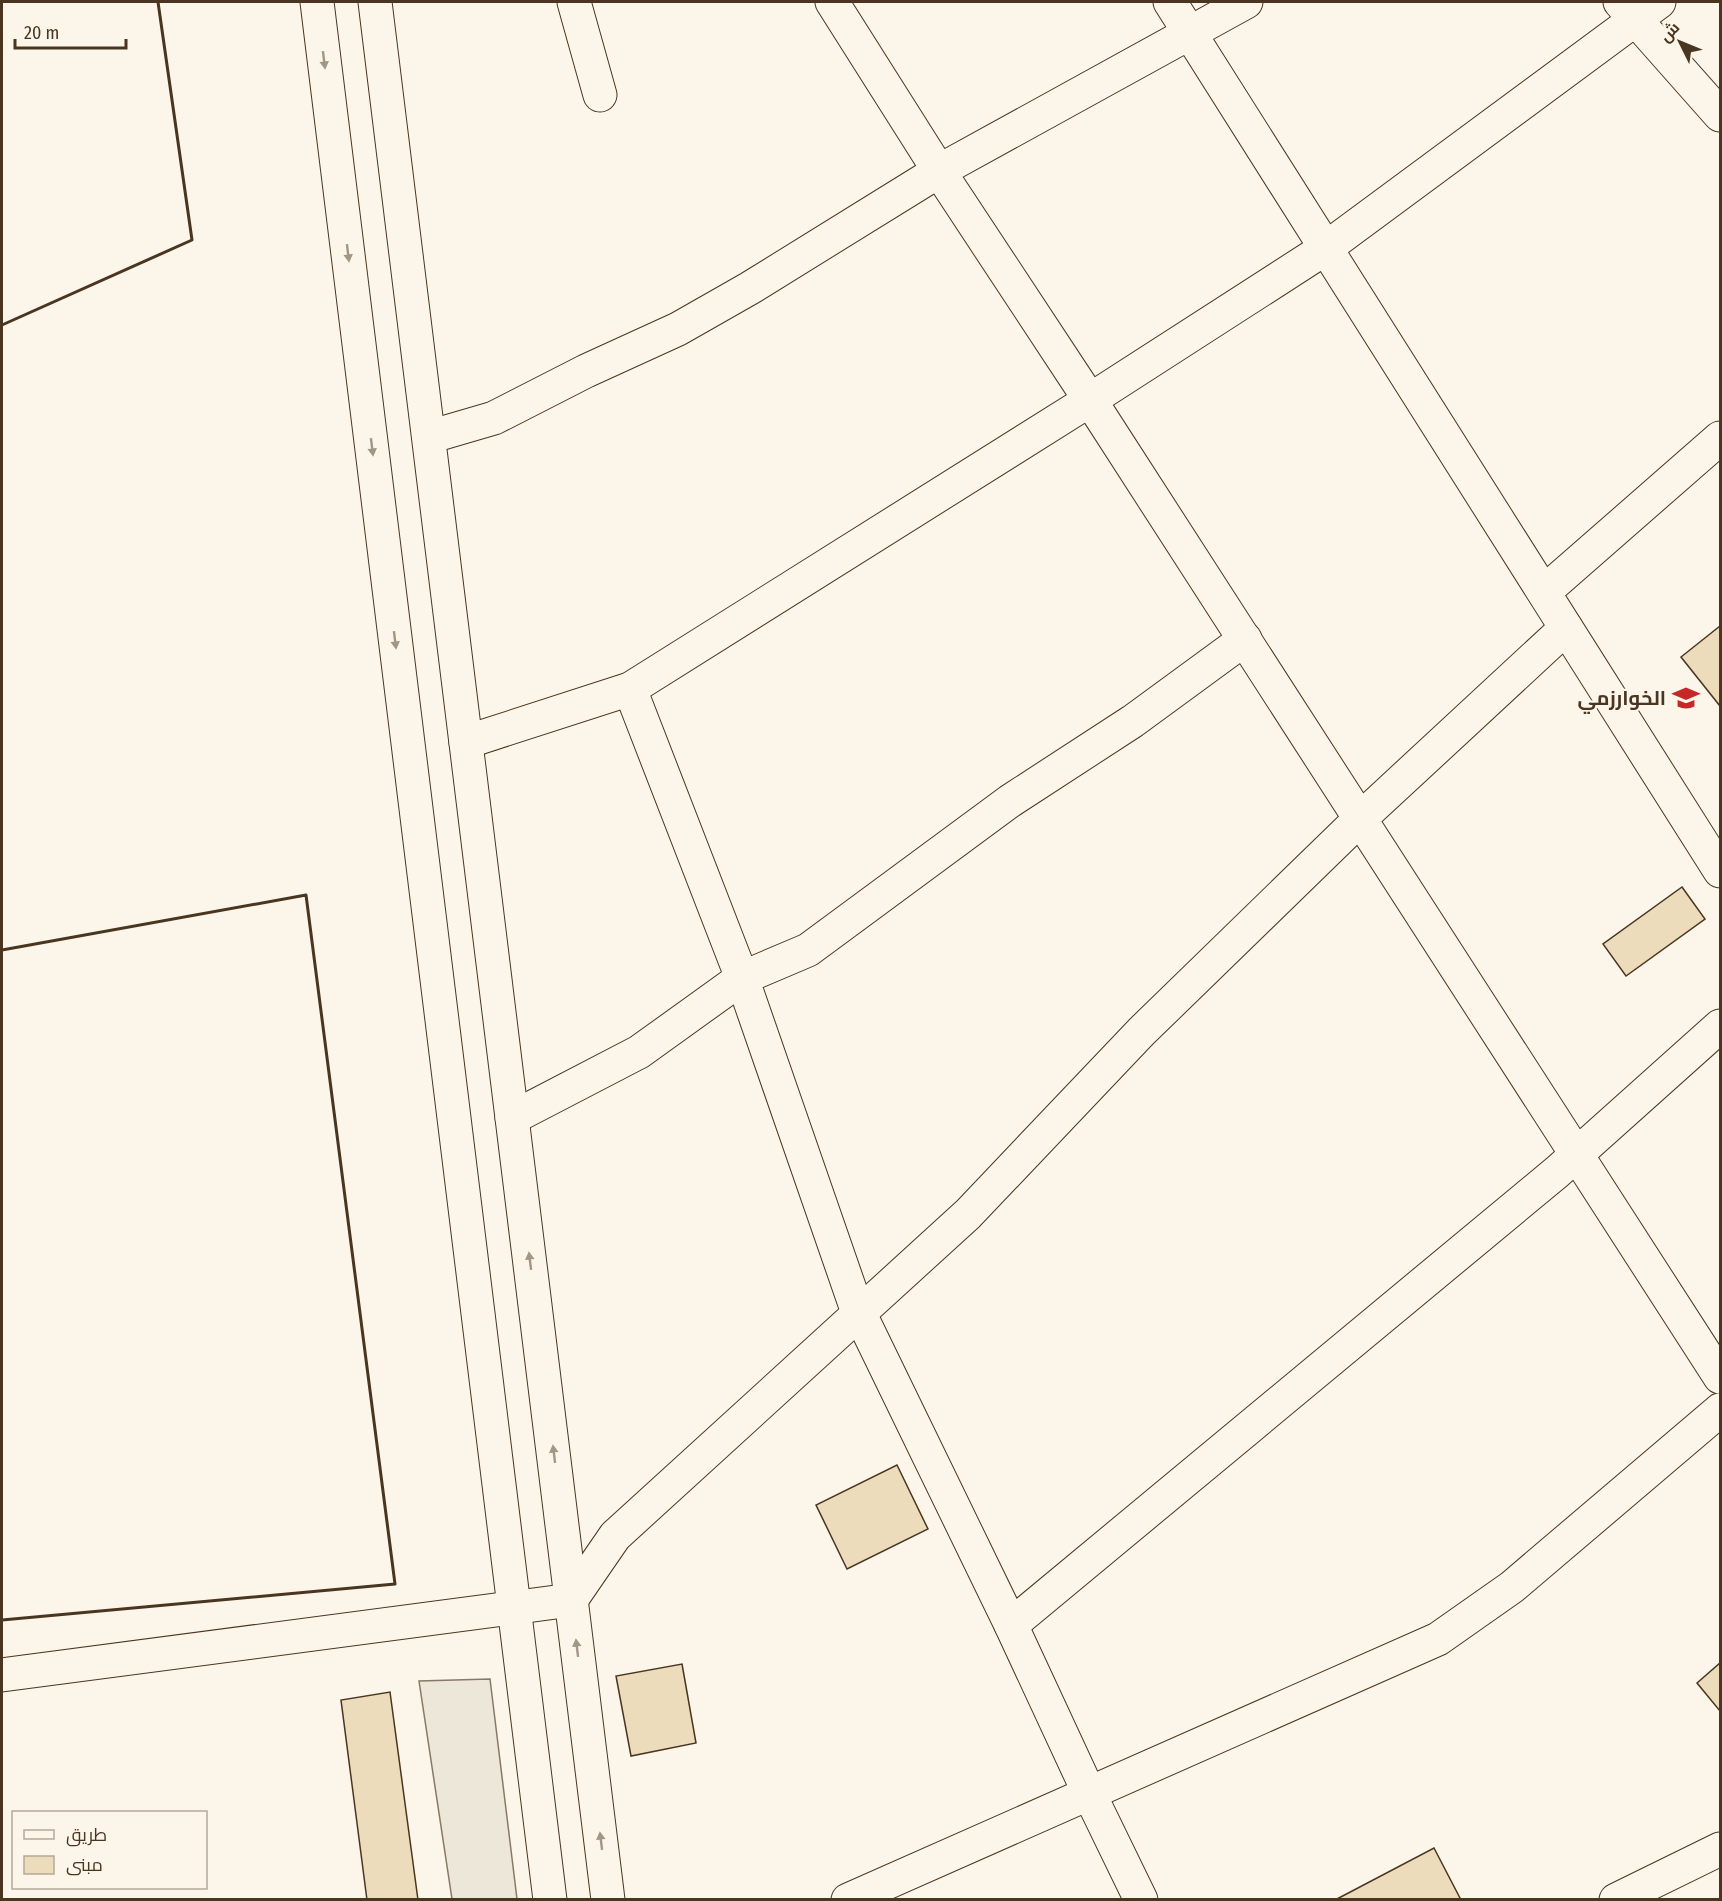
<svg xmlns="http://www.w3.org/2000/svg" width="1722" height="1901" viewBox="0 0 1722 1901" font-family="'Fira Sans Condensed',Cairo,sans-serif">
  <rect width="100%" height="100%" fill="#fbf6e9"/>
  <polygon fill="#ede7d9" stroke="#887966" stroke-width="1.5" points="490,1679 517,1899 452,1899 419,1681"/>
  <g fill="#ecdcbc" stroke="#4a3520" stroke-width="1.5">
    <polygon points="1720,626 1720,706 1681,657"/>
    <polygon points="1682,887 1705,919 1626,976 1603,944"/>
    <polygon points="897,1465 928,1529 847,1569 816,1505"/>
    <polygon points="1720,1663 1720,1711 1697,1683"/>
    <polygon points="682,1664 696,1743 631,1756 616,1676"/>
    <polygon points="390,1692 418,1900 367,1900 341,1700"/>
    <polygon points="1434,1848 1461,1900 1335,1900"/>
  </g>
  <g fill="none" stroke-linecap="round" stroke-linejoin="round">
    <defs>
      <g id="minor">
        <polyline points="574,2 600,95"/>
        <polyline points="832,2 939,171 1090,400 1720,1377"/>
        <polyline points="1170,2 1720,871"/>
        <polyline points="1620,2 1720,115"/>
        <polyline points="429,437 494,418 586,371 678,329 750,288 939,171 1246,2"/>
        <polyline points="1544,592 1720,438"/>
        <polyline points="630,689 742,978 855,1304 1011,1625 1089,1793 1141,1900"/>
        <polyline points="466,742 630,689 1090,400 1326,248 1659,2"/>
        <polyline points="512,1118 639,1052 742,978 808,950 1010,801 1133,721 1245,639"/>
        <polyline points="1011,1625 1557,1172 1720,1026"/>
        <polyline points="2,1675 571,1600 615,1536 968,1214 1141,1032 1361,818 1566,628"/>
        <polyline points="848,1900 1438,1639 1512,1587 1720,1410"/>
        <polyline points="1616,1900 1720,1849"/>
      </g>
      <g id="major">
        <polyline points="317,2 550,1900"/>
        <polyline points="375,2 608,1900"/>
      </g>
    </defs>
    <use href="#minor" stroke="#4a3520" stroke-width="35"/>
    <use href="#major" stroke="#4a3520" stroke-width="35"/>
    <use href="#minor" stroke="#fbf6e9" stroke-width="33"/>
    <use href="#major" stroke="#fbf6e9" stroke-width="33"/>
    <g stroke="#4a3520" stroke-width="3">
      <polyline points="2,325 192,240 158,2"/>
      <polyline points="2,950 306,895 395,1584 2,1620"/>
    </g>
  </g>
  <defs><path id="oneway-solid" d="M-6-.8H1V-3.2L6.5 0L1 3.2V.8H-6Z" transform="scale(1.5)"/></defs>
  <g fill="#a29684">
    <use href="#oneway-solid" transform="translate(324 60) rotate(83)"/>
    <use href="#oneway-solid" transform="translate(348 253) rotate(83)"/>
    <use href="#oneway-solid" transform="translate(372 447) rotate(83)"/>
    <use href="#oneway-solid" transform="translate(395 640) rotate(83)"/>
    <use href="#oneway-solid" transform="translate(530 1261) rotate(-97)"/>
    <use href="#oneway-solid" transform="translate(554 1454) rotate(-97)"/>
    <use href="#oneway-solid" transform="translate(577 1648) rotate(-97)"/>
    <use href="#oneway-solid" transform="translate(601 1841) rotate(-97)"/>
  </g>
  <defs>
    <symbol id="school-bare" viewBox="-9 -9 18 18"><path d="M0-5L7-2L0 1L-7-2ZM-4 1L0 2.5L4 1V4Q0 6-4 4Z" fill="#c62828" stroke="#fbf6e9" stroke-width="2.5" paint-order="stroke"/></symbol>
  </defs>
  <g fill-rule="evenodd">
    <use href="#school-bare" x="1667" y="679" width="38" height="38"/>
  </g>
  <g text-anchor="middle" stroke-width="4.5" stroke-linejoin="round" paint-order="stroke">
    <g font-size="20" font-weight="bold" fill="#4a3520" stroke="#fbf6e9" text-anchor="end">
      <text x="1666" y="705">الخوارزمي</text>
    </g>
  </g>
  <rect width="1722" height="1901" fill="none" stroke="#4a3520" stroke-width="6"/>
  <rect x="12" y="1811" width="195" height="78" fill="#fbf6e9" stroke="#b4a999" stroke-width="1.5"/>
  <rect x="24" y="1830" width="30" height="9" fill="#fbf6e9" stroke="#b4a999" stroke-width="1.5"/>
  <text x="66" y="1841" font-size="18" fill="#4a3520">طريق</text>
  <rect x="24" y="1856" width="30" height="18" fill="#ecdcbc" stroke="#b4a999" stroke-width="1.5"/>
  <text x="66" y="1871" font-size="18" fill="#4a3520">مبنى</text>
  <g transform="translate(1680 42) rotate(313)" stroke="#fbf6e9" stroke-width="4.5" paint-order="stroke">
  <path d="M0-4.5L10 22L0 15L-10 22Z" fill="#4a3520"/>
  <text y="-9" font-size="16" font-weight="bold" text-anchor="middle" fill="#4a3520">ش</text>
  </g>
  <path d="M15 39v9h111v-9" fill="none" stroke="#4a3520" stroke-width="3"/>
  <text x="24" y="39" font-size="18" fill="#4a3520" stroke="#fbf6e9" stroke-width="4.5" paint-order="stroke">20 m</text>
</svg>
